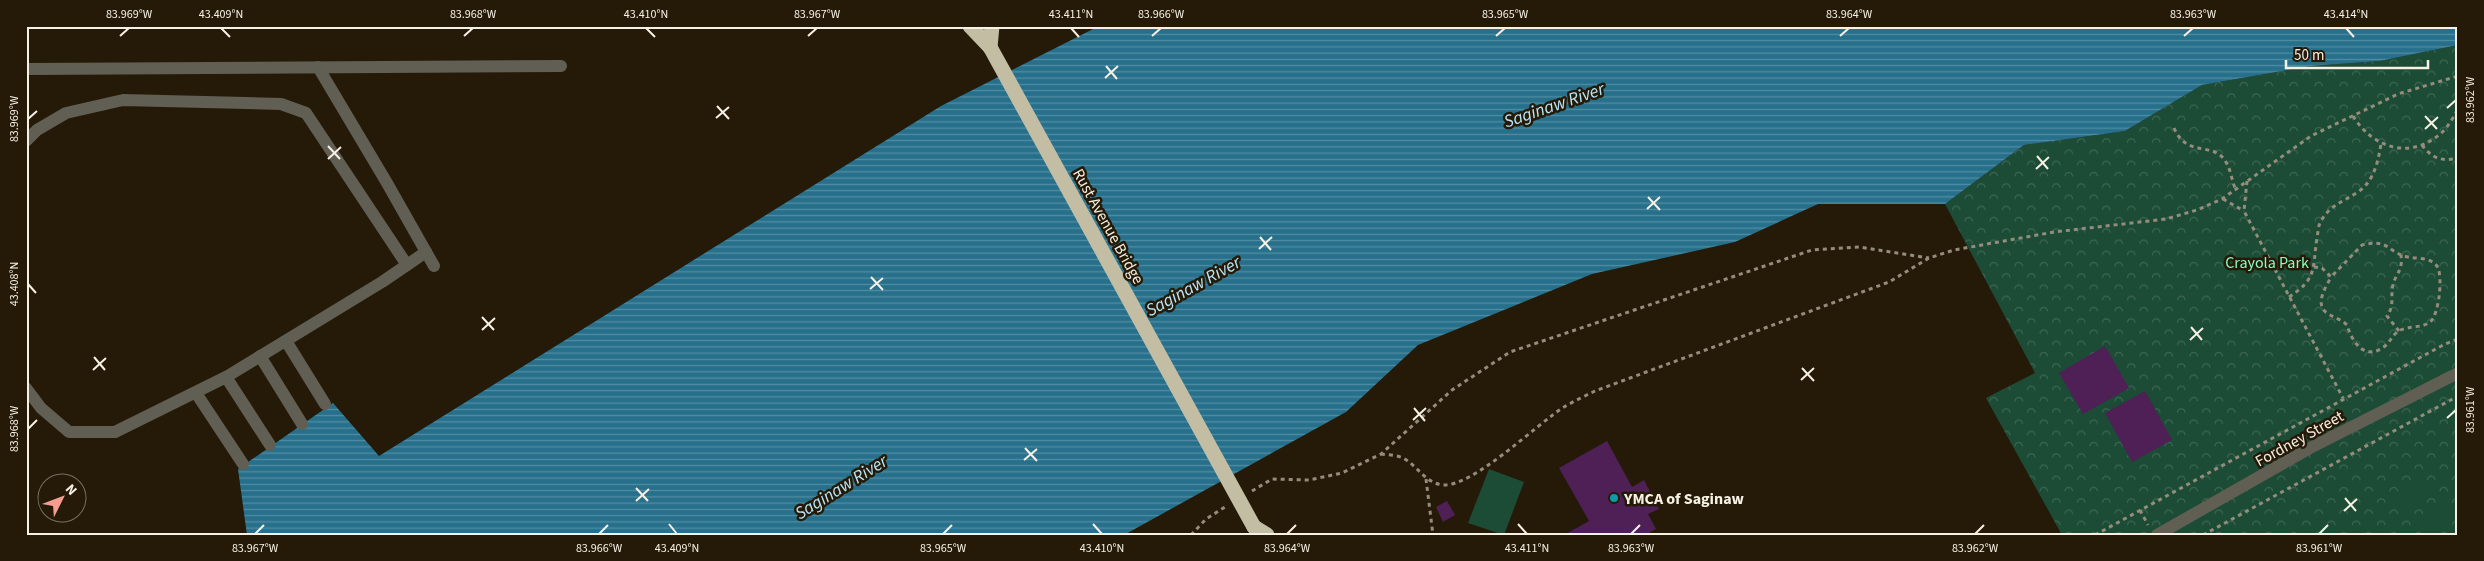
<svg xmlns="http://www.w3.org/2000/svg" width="2484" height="561" viewBox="0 0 2484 561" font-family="'Source Sans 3',sans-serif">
  <defs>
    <pattern id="park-crowns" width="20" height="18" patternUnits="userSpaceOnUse" patternTransform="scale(1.25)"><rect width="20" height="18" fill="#1c4c36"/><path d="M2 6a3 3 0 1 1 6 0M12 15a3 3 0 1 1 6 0" fill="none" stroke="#3e6653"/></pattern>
    <pattern id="water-rules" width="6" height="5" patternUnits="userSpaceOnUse" patternTransform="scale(1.25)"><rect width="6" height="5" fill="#27708c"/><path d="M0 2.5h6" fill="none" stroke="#528ca1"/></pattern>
  </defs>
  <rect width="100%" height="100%" fill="#241a07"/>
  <polygon fill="url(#park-crowns)" points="2458,45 2458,535 2062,535 1986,398 2035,373 1945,204 2024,145 2125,131 2202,85 2311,66 2380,61"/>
  <g fill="#1c4c36">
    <polygon points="1489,469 1524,482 1504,535 1468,523"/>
    <polygon points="2425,479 2436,492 2407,517 2396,504"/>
    <polygon points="2444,501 2456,514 2432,535 2423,535 2415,526"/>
  </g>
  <polygon fill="url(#water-rules)" points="1099,26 2458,26 2458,45 2380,61 2311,66 2202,85 2125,131 2024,145 1945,204 1818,204 1735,242 1592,274 1418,345 1346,412 1124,535 247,535 238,469 333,403 379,456 941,106"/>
  <g fill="#4e2056">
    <polygon points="2105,346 2129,388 2083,414 2059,373"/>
    <polygon points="2145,391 2172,440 2132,462 2105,413"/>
    <polygon points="1607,441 1632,487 1644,480 1659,509 1648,514 1656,529 1650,532 1651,535 1564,535 1589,521 1559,468"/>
    <polygon points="1447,501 1455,515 1443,522 1436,507"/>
  </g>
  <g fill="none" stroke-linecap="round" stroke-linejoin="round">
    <g stroke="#948c7d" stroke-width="3" stroke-dasharray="4 4" stroke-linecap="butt">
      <path d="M2353,116C2372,147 2408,160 2439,135C2447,129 2453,118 2458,109"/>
      <path d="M2174,128C2188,160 2215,139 2227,164C2231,171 2232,182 2236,190"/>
      <path d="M2422,145C2432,158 2441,162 2458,158"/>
      <polyline points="2247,181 2244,211 2343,398"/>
      <polyline points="2223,199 2244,211"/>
      <path d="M2314,267L2322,268L2331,277C2326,287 2314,304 2327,313C2334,318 2341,319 2347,325C2352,342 2365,362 2385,346C2390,342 2392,336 2397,332C2407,325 2421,329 2430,322C2439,316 2444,272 2436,265C2429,257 2417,259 2408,257C2388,253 2389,238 2362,245L2331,277"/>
      <path d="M2289,297C2318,278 2312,269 2317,238C2318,233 2318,227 2320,223C2329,205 2343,202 2358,192C2374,181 2378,162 2381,144"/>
      <path d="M2399,331L2387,316C2395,305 2390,297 2393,285C2396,272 2403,272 2401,255"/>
      <path d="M1381,454C1388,455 1397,455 1403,458C1418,466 1425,483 1443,485C1473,487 1537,424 1564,407C1574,401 1585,396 1595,391L1889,282L1929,258L1954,250L2054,232L2166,219L2197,210L2222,199L2311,136L2398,94L2458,76"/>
      <polyline points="1426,479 1433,535"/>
      <polyline points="1252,491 1272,479 1309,480 1342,473 1381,454 1452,390 1510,352 1812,250 1859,247 1929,258"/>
      <polyline points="2140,510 2148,525"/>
      <polyline points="1191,535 1206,519 1225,507"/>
      <polyline points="2095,535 2445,344 2458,339"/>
      <polyline points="2203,535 2458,396"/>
    </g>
    <g stroke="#615e54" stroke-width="12">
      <polyline points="318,67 387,183 434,266"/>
      <polyline points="26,69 561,66"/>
      <polyline points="26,141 37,130 66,113 123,100 281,104 306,113 407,265"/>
      <polyline points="286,341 325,404"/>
      <polyline points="260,356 302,424"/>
      <polyline points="226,377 270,445"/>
      <polyline points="26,388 41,408 69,432 115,432 226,377 382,282 426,252"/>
      <polyline points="196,393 243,464"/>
      <polyline points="2157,535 2310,448 2458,373"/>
    </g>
    <g stroke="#c3bda4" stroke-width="15">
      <polyline points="970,26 990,47"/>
      <polyline points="990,47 992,26"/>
      <polyline points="1254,527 1267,535"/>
    </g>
    <polyline stroke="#c3bda4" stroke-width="15" points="990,47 1254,527"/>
  </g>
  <path fill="none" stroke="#f7f0e4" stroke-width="2" d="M221,28L230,37M646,28L655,37M1071,28L1079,37M2346,28L2354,37M120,36L129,28M464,36L473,28M808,36L817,28M1152,36L1161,28M1496,36L1505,28M1840,36L1849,28M2184,36L2193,28M1106,66L1117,79M1105,78L1118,66M717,106L729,119M2447,108L2456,100M2425,116L2437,129M716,118L729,107M28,119L37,111M2425,129L2438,117M328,146L340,159M2037,156L2048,169M328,159L341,147M2036,169L2049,157M1648,197L1660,210M1647,209L1660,197M1260,237L1271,250M1259,249L1272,237M871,277L883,290M28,284L36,293M870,289L883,278M482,317L494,330M2191,327L2202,340M482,330L495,318M2190,340L2203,328M94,357L105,370M1802,368L1814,381M93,370L106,358M1801,380L1814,368M1414,408L1425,421M2447,418L2456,410M1413,420L1426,408M28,429L37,420M1025,448L1037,461M1024,460L1037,449M636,488L648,501M2345,498L2356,511M636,501L649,489M2344,511L2357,499M669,524L677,534M1093,524L1102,534M1518,524L1527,534M255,534L264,525M599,534L608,525M943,534L952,525M1287,534L1296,525M1631,534L1640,525M1975,534L1984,525M2319,534L2328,525"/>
  <circle fill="#0f9aa8" stroke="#241a07" stroke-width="2" cx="1614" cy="498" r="5"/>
  <g text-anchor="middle" stroke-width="5" stroke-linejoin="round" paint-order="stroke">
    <g font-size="16" fill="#f7f0e4" stroke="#241a07">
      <text transform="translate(1109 226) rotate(61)" y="6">Rust Avenue Bridge</text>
      <text transform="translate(2299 438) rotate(-29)" y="6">Fordney Street</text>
    </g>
    <g font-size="16" fill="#87fcc3" stroke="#241a07">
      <text x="2267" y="268">Crayola Park</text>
    </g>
    <g font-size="16" font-weight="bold" fill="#f7f0e4" stroke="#241a07" text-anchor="start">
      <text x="1624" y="504">YMCA of Saginaw</text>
    </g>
    <g font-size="18" font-style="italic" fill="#b9e5fa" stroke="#241a07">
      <text transform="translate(1554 105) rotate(-19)" y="6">Saginaw River</text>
      <text transform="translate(1193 286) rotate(-29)" y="6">Saginaw River</text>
      <text transform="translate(841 487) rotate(-32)" y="6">Saginaw River</text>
    </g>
  </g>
  <rect width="2484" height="561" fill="none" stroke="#241a07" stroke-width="55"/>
  <g transform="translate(62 498) rotate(48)"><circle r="24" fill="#241a07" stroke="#78705f"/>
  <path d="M0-4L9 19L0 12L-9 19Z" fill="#f59d90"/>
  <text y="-8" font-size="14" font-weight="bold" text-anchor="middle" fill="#f7f0e4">N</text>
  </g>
  <path d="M2286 60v8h142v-8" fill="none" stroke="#f7f0e4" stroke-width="2.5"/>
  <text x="2294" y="60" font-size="15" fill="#f7f0e4" stroke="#241a07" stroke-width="4" paint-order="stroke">50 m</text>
  <rect x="28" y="28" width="2428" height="506" fill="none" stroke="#f7f0e4" stroke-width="2"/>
  <g font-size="12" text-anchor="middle" fill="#f7f0e4">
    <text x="129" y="18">83.969°W</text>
    <text x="221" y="18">43.409°N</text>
    <text x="473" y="18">83.968°W</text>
    <text x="646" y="18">43.410°N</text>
    <text x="817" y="18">83.967°W</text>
    <text x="1071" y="18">43.411°N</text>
    <text x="1161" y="18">83.966°W</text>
    <text x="1505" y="18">83.965°W</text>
    <text x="1849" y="18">83.964°W</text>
    <text x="2193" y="18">83.963°W</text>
    <text x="2346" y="18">43.414°N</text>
    <text transform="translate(2470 100) rotate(-90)" y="4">83.962°W</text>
    <text transform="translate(14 119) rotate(-90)" y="4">83.969°W</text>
    <text transform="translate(14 284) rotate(-90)" y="4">43.408°N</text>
    <text transform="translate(2470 410) rotate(-90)" y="4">83.961°W</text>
    <text transform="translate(14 429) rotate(-90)" y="4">83.968°W</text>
    <text x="255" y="552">83.967°W</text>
    <text x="599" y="552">83.966°W</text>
    <text x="677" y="552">43.409°N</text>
    <text x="943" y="552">83.965°W</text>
    <text x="1102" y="552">43.410°N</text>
    <text x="1287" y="552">83.964°W</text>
    <text x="1527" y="552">43.411°N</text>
    <text x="1631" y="552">83.963°W</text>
    <text x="1975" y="552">83.962°W</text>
    <text x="2319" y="552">83.961°W</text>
  </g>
</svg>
